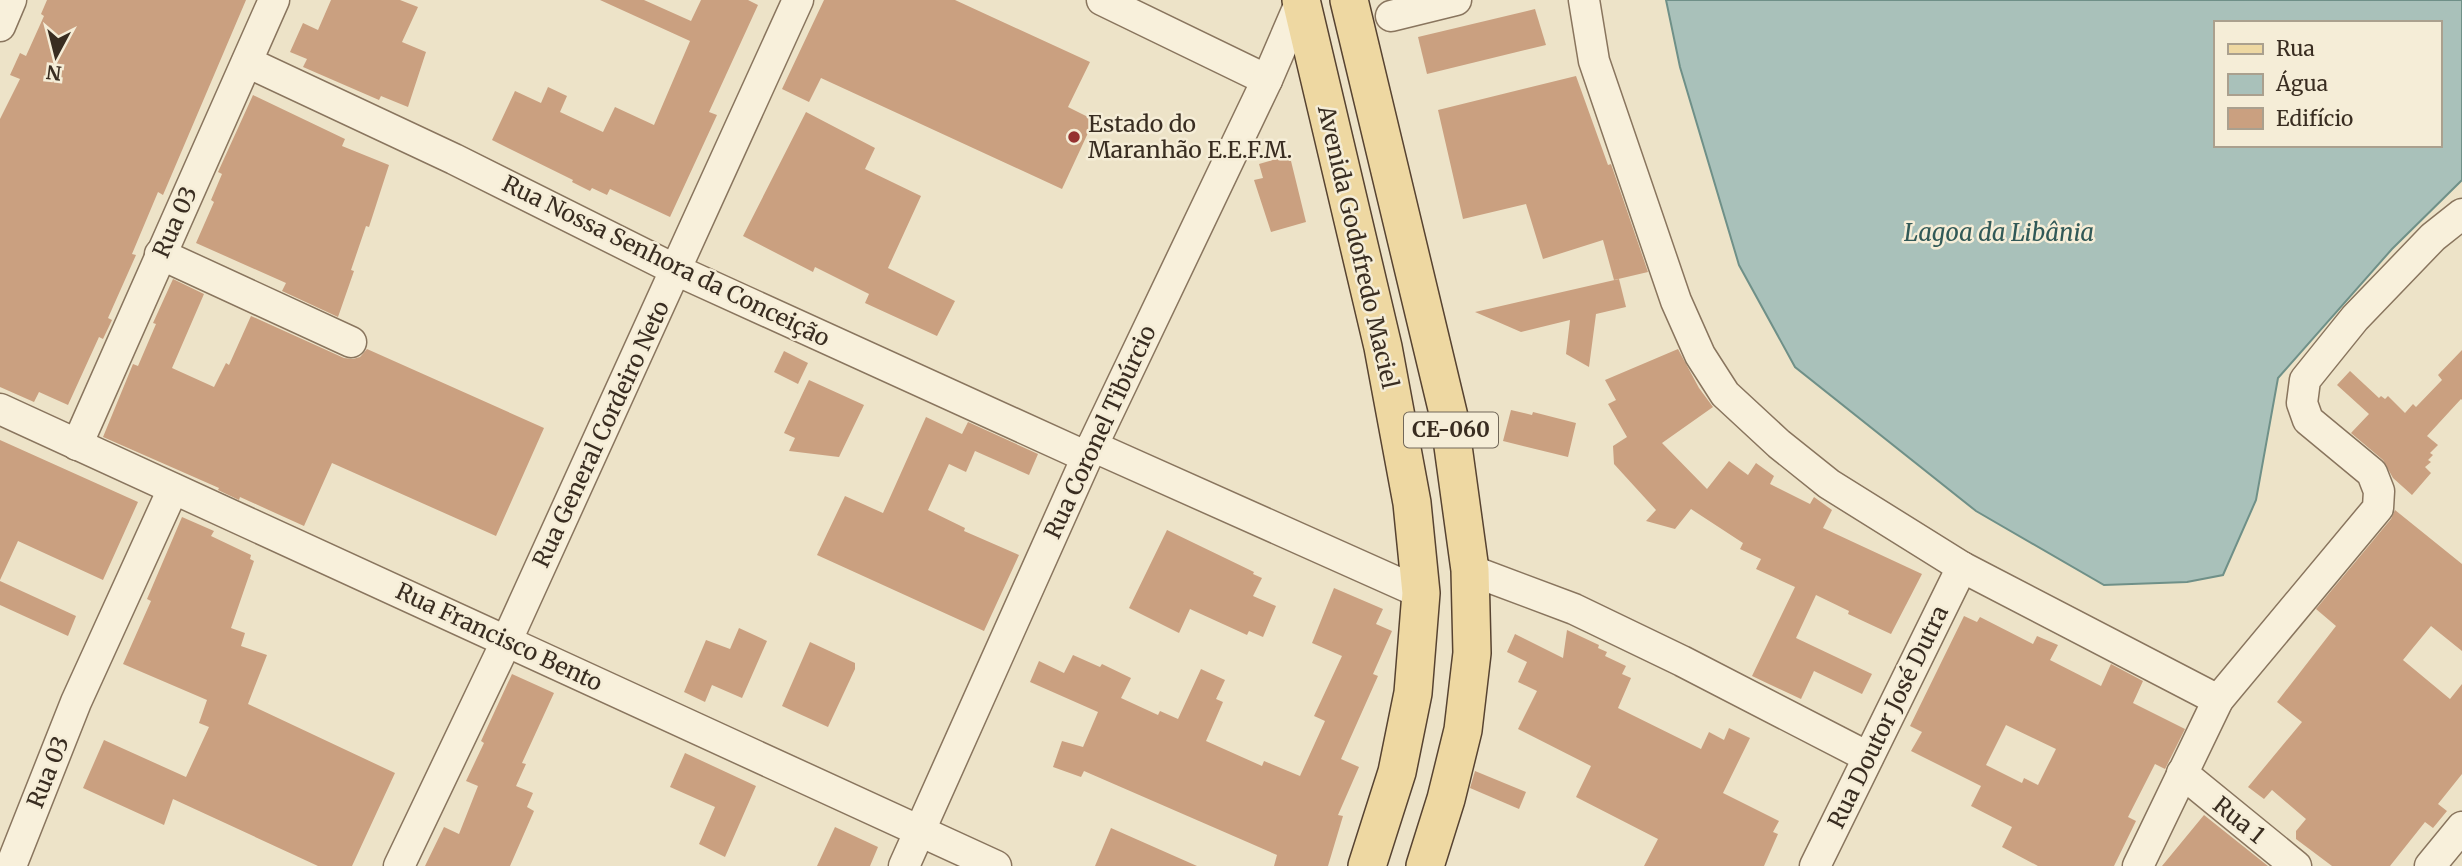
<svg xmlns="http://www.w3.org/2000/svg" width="2462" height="866" viewBox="0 0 2462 866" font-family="Merriweather,serif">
  <rect width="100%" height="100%" fill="#ede3c8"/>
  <path fill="#a9c1ba" stroke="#6f9088" stroke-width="2" fill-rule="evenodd" d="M1666,0H2462V180L2392,249L2278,378L2256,500L2223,575L2187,582L2104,585L1976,511L1795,367L1739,265L1680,67ZM2215,23H2439V145H2215Z"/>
  <g fill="#caa080" fill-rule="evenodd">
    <polygon points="47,0 246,0 163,195 158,192 132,254 136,255 108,318 112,320 103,339 99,337 68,405 39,392 34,402 0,387 0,119 20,79 10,75 20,53 26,56 44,16 41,14"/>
    <polygon points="331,0 400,0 418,7 402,42 426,52 408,107 381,96 379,100 303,67 307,59 290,52 303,23 318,30"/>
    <polygon points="600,0 644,0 691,21 701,0 748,0 758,5 709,112 717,115 670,217 610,189 607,195 592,188 590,191 572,182 573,180 492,140 515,91 541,103 548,87 567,96 560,112 603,132 615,107 654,125 690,41"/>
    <polygon points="824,0 955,0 1090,62 1068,107 1094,120 1062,189 821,78 809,102 782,89"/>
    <polygon points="1535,9 1546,45 1427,74 1418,37"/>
    <polygon points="1576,76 1608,165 1611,164 1648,272 1614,280 1603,240 1543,259 1526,204 1463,219 1438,110"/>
    <polygon points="253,95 345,139 342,146 389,165 369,227 366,226 351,270 354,271 338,317 282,291 286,283 196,243 214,202 211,200 222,174 218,172"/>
    <polygon points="806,112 875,148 865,169 921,196 888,268 955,301 937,336 865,303 869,294 815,267 813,272 743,236"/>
    <polygon points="1287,156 1289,161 1291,161 1306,222 1271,232 1254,180 1263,178 1259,164"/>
    <polygon points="173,279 204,294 172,368 214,387 226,363 229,365 251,316 344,358 353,359 360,357 367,349 544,428 496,536 332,463 304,526 240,497 239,500 218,490 219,488 103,437 133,364 138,366 156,324 153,323"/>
    <polygon points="1619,279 1626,307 1596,314 1589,367 1566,354 1570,320 1521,332 1475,312"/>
    <polygon points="1678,349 1699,388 1713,407 1662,443 1707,489 1729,461 1748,475 1756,463 1774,476 1770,484 1810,504 1814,497 1832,510 1823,528 1922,574 1891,634 1848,614 1849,611 1816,595 1796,638 1872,674 1862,694 1814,671 1801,699 1752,676 1795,587 1756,569 1761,559 1740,549 1743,543 1691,509 1675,529 1646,521 1656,510 1614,464 1613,446 1627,437 1608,404 1616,400 1605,380"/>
    <polygon points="2462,350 2462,400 2461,399 2427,436 2438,445 2430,453 2433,455 2428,460 2431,462 2425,467 2431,473 2412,495 2393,478 2383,460 2351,433 2369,414 2337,385 2350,371 2379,398 2381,396 2385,399 2388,396 2405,413 2413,404 2416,407 2442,380 2438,375"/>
    <polygon points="784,351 808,363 798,384 774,372"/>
    <polygon points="809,380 864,405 839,457 789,451 795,438 784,433"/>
    <polygon points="1511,410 1532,415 1533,412 1576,423 1568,457 1503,441"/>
    <polygon points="926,417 962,434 968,422 1038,454 1029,475 975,451 966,472 949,464 928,510 965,528 964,531 1019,555 984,631 817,555 845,496 883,513"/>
    <polygon points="0,440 138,502 103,580 18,541 0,580"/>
    <polygon points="2395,510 2462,564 2462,651 2431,626 2403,660 2450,699 2462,684 2462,774 2438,804 2447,811 2433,828 2425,822 2390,866 2332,866 2296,839 2296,831 2306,819 2272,790 2264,799 2248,787 2302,722 2277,702 2336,626 2316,609 2391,519"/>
    <polygon points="182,517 214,531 211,536 251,555 250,559 254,561 231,628 245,633 241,646 267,655 248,704 395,773 352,866 318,866 173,799 164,825 83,788 104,740 186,777 209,727 199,723 207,700 123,664 151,601 147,599"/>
    <polygon points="1167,530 1254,572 1253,574 1262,578 1253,596 1276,606 1263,637 1249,631 1247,635 1190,609 1179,633 1129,608"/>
    <polygon points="0,581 76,616 68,636 0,605"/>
    <polygon points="1334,588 1383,609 1376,624 1392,631 1373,674 1378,676 1341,759 1359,767 1338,815 1343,816 1328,866 1274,866 1277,855 1084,771 1081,777 1053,767 1062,741 1083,747 1098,712 1030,682 1039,661 1064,673 1073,655 1100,667 1102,664 1131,678 1121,698 1158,715 1160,711 1178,719 1201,669 1225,680 1216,699 1223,702 1206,741 1262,766 1264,761 1300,776 1325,721 1314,716 1342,656 1312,643"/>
    <path d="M1964,616L1977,622L1980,617L2033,644L2037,636L2058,645L2050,660L2101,686L2111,664L2143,681L2133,703L2185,729L2165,769L2155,764L2128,817L2136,821L2114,866H2038L2002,847L2012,827L1971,806L1981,786L1911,751L1922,732L1910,726ZM2006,725L2056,749L2038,785L2024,778L2022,783L1986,765Z"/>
    <polygon points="739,628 767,641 742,698 712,685 705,702 684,692 706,640 730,649"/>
    <polygon points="1567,630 1599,645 1598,648 1607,652 1605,656 1626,666 1622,674 1631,678 1618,708 1701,749 1709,732 1724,740 1729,728 1750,738 1723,793 1779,821 1773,832 1778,834 1764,866 1644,866 1658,839 1576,797 1591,766 1518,729 1537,691 1518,682 1527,662 1507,652 1515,634 1563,658"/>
    <polygon points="810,642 855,663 855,669 828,727 782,706"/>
    <polygon points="512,674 554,693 522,763 526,764 516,786 533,793 527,807 534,811 510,866 425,866 444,827 459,834 478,786 466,781 484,743 481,741"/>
    <polygon points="685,753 756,786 725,857 699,844 715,807 670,787"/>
    <polygon points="1475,771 1526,792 1519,809 1470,788"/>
    <polygon points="2204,815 2219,827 2268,866 2162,866"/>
    <polygon points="835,827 878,847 870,866 817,866"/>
    <polygon points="1111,828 1197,866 1095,866"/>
  </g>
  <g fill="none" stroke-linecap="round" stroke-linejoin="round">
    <defs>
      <g id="minor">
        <polyline points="1102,0 1267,80"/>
        <polyline points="1584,0 1594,61 1676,301 1700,355 1725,394 1779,444 1829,484 1962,567 2218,700"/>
        <polyline points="1391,16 1456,0"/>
        <polyline points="0,26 11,0"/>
        <polyline points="247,62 454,159 676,270 1087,457"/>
        <polyline points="160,254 351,342"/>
        <polyline points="0,409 996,866"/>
        <polyline points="77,445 274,0"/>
        <polyline points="1092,446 1421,593"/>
        <polyline points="1470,570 1574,609 1682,661 1868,757"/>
        <polyline points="2182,773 2296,866"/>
        <polyline points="11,866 76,702 173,489"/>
        <polyline points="399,866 507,640 798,0"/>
        <polyline points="904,866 1087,457 1267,80 1301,1"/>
        <polyline points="1815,866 1962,567"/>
        <polyline points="2138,866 2218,700 2378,508 2379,491 2372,473 2308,420 2302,403 2305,380 2355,318 2433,237 2462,214"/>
        <polyline points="2430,866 2462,827"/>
      </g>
      <g id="major">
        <polyline points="1301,0 1383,347 1412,503 1421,593 1413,693 1397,772 1367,866"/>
        <polyline points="1349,0 1449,417 1470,570 1472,653 1463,730 1446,799 1425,866"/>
      </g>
    </defs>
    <use href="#minor" stroke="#89755e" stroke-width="33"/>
    <use href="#major" stroke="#574331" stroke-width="40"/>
    <use href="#minor" stroke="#f8f0db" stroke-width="30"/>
    <use href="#major" stroke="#eed8a2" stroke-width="37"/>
  </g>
  <circle fill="#953130" stroke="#f5edd7" stroke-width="2.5" cx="1074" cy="137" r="7"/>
  <g text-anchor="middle" stroke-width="5" stroke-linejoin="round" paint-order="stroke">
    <rect fill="#f5edd7" stroke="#716758" stroke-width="2" x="1404" y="412.5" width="94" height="35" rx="5"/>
    <g font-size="21" font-weight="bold" fill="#392d21">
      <text x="1451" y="437">CE-060</text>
    </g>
    <g font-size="23" fill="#392d21" stroke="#f5edd7" text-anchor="start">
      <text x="1088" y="132">Estado do<tspan x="1088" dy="26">Maranhão E.E.F.M.</tspan></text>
    </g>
    <g font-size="23" fill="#392d21" stroke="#f5edd7">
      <text transform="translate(175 222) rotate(-66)" y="8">Rua 03</text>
      <text transform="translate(1358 247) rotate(77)" y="8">Avenida Godofredo Maciel</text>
      <text transform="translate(666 261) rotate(26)" y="8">Rua Nossa Senhora da Conceição</text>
      <text transform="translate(1100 432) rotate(-65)" y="8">Rua Coronel Tibúrcio</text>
      <text transform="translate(601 434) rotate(-65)" y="8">Rua General Cordeiro Neto</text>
      <text transform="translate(499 637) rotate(25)" y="8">Rua Francisco Bento</text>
      <text transform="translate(1888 717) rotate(-64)" y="8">Rua Doutor José Dutra</text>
      <text transform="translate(48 772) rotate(-68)" y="8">Rua 03</text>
      <text transform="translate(2239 820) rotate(39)" y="8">Rua 1</text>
    </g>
    <g font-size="24" font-style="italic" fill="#315957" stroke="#f5edd7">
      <text x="1999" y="241">Lagoa da Libânia</text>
    </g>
  </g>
  <rect x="2214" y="21" width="228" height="126" fill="#f5edd7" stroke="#aaa08e" stroke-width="2"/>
  <rect x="2228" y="44" width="35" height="10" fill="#eed8a2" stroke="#aaa08e" stroke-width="2"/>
  <text x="2276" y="56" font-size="21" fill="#392d21">Rua</text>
  <rect x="2228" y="74" width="35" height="21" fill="#a9c1ba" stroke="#aaa08e" stroke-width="2"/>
  <text x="2276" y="91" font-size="21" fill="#392d21">Água</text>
  <rect x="2228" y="108" width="35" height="21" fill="#caa080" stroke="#aaa08e" stroke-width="2"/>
  <text x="2276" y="126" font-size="21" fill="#392d21">Edifício</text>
  <g transform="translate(56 56) rotate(187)" stroke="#f5edd7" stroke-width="5" paint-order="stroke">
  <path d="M0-5L12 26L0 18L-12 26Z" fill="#392d21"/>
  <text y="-10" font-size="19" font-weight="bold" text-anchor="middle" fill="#392d21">N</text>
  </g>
</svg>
